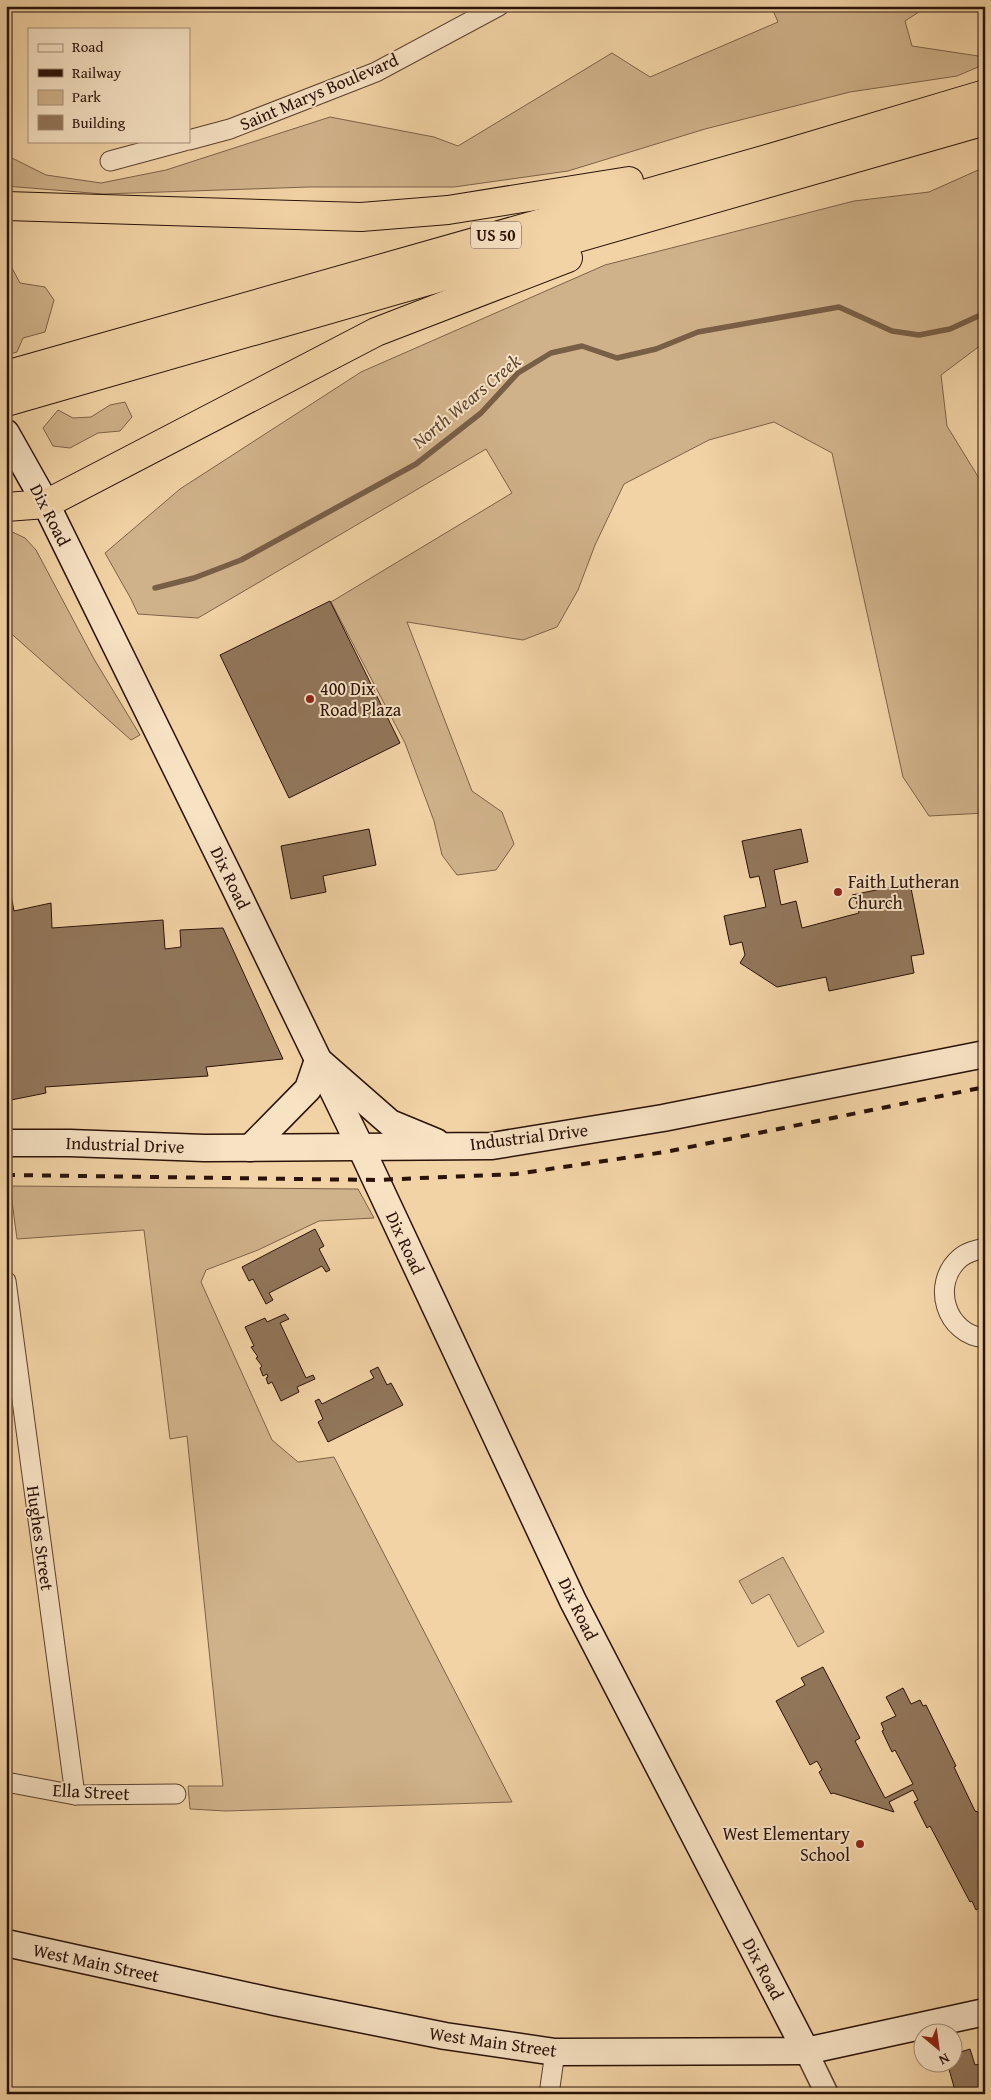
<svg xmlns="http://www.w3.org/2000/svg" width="991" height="2100" viewBox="0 0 991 2100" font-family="'Gentium Book Plus',serif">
  <rect width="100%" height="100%" fill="#f2d3a5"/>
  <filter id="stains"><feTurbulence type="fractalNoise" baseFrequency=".004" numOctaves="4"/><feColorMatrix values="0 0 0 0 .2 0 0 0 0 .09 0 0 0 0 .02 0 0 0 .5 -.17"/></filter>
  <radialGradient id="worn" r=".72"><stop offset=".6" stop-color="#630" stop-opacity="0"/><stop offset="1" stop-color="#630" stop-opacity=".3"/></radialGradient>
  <g fill="#d0b28a" stroke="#7d6249">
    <polygon points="771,6 810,6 813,12 829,6 928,6 905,21 912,46 985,57 985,64 957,76 850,92 705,129 568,171 454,187 309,187 103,194 6,186 6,155 46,175 101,183 166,170 330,117 434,137 458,146 612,53 650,77 778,22"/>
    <polygon points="985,167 985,342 941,375 947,426 985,488 985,813 929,816 903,777 832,453 774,422 709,440 624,484 595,545 578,590 557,627 523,640 407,622 472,791 502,812 514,844 496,870 457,875 442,855 434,821 405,743 331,602 512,493 486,449 198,618 138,614 131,599 105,553 180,489 361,372 605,265 854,201 929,192"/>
    <polygon points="6,257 20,283 45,287 54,300 45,332 23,338 17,352 6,355"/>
    <polygon points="125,402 132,417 120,431 98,433 70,448 53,446 43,428 58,410 73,418 91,417 110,405"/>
    <polygon points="6,529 25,538 36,550 94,659 140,735 131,740 6,629"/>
    <polygon points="10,1186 358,1189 374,1218 319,1221 258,1250 206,1270 201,1282 272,1440 298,1462 334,1457 512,1802 226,1811 190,1809 188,1786 223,1786 187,1436 170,1439 144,1230 17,1239"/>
    <polygon points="783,1557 824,1632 798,1647 769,1594 752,1604 739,1581"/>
  </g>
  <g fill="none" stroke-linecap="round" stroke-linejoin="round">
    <polyline stroke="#795e46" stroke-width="5.5" points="155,588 194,578 241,560 416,464 481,413 518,373 551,353 582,346 617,358 656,349 698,332 839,307 892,331 919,335 950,329 985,313"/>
  </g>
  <g fill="#92765a" stroke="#2a1208">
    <polygon points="330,601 400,743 289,798 220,655"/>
    <polygon points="369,829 376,865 323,876 326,892 291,899 281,846"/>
    <polygon points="801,829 808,862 774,870 781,905 796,901 802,928 859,913 856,900 853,900 852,895 910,883 924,954 911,956 914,973 829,991 826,977 777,987 740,963 745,955 742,942 730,945 724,916 766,907 759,876 750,878 742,841"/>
    <polygon points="6,867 14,911 51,903 52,928 163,920 165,949 181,947 180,930 223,928 283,1059 206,1067 208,1076 45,1087 46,1093 6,1101"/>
    <polygon points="315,1229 324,1246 319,1249 330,1270 326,1272 322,1266 269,1293 273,1300 266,1304 253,1279 249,1281 242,1267"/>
    <polygon points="285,1314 289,1319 280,1323 306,1378 313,1375 315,1379 297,1387 299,1392 281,1401 272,1382 268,1384 266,1378 268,1377 267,1374 263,1376 260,1368 262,1366 256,1358 258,1357 251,1347 254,1346 245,1327 265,1318 267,1322"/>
    <polygon points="378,1367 387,1385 391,1383 403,1405 328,1442 318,1422 323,1419 315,1401 319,1399 322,1404 374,1378 370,1371"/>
    <polygon points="823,1667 860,1738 855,1741 885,1798 913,1784 895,1750 892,1752 882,1731 884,1730 881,1723 896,1716 886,1697 903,1688 911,1704 920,1700 923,1706 926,1705 956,1766 954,1767 975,1811 981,1813 985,1820 985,1905 976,1910 972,1901 970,1902 930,1826 927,1828 914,1802 918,1800 913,1790 889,1802 894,1812 833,1793 831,1794 819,1772 822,1770 817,1761 810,1765 776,1701 805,1685 801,1678"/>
    <polygon points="970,2049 975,2065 981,2064 985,2077 985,2087 981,2088 982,2094 956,2094 947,2062 954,2062 954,2054"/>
  </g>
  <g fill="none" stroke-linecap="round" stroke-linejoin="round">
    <defs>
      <g id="minor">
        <polyline points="189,140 230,129 376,72 499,6"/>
        <polyline points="110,161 184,141"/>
        <path d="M985,1248C976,1250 967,1252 960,1258C930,1284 946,1335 985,1338"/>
        <polyline points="6,1281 75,1795"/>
        <polyline points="6,1782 75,1795 176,1794"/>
        <polyline points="549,2094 555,2052"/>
      </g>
      <polyline id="tertiary" points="806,2051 827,2094"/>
      <g id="secondary">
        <polyline points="6,433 46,504 231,880 361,1148 573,1601 806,2051"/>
        <polyline points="6,1143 70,1143 204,1148 492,1146 663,1118 985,1054"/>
        <polyline points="250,1148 308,1089 318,1060 390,1123 436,1142"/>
        <polyline points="6,1943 275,2002 445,2036 555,2052 806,2051 985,2012"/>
      </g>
      <g id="motorway">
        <polyline points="6,206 361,217 448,210 629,181"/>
        <polyline points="6,375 774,157 985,94"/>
        <polyline points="6,402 985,121"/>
        <polyline points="6,507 46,504 376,332 568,258"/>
      </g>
    </defs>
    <use href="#minor" stroke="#5c422f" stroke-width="21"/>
    <use href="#tertiary" stroke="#5c422f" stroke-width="25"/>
    <use href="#secondary" stroke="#2a1208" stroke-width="29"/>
    <use href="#motorway" stroke="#2a1208" stroke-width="30"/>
    <use href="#minor" stroke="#f7e2c4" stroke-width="19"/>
    <use href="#tertiary" stroke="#f7e2c4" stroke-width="22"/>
    <use href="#secondary" stroke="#f7e2c4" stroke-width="26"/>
    <use href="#motorway" stroke="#f2d3a5" stroke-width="28"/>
    <polyline stroke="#2a1208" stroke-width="4" stroke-dasharray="9 9" stroke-linecap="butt" points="6,1175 376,1180 516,1174 665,1152 985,1087"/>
  </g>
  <g fill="#8f2418" stroke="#f7e2c4" stroke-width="2">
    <circle cx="310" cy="699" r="5"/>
    <circle cx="838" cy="892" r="5"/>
    <circle cx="860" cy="1844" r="5"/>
  </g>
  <g text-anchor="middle" stroke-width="4" stroke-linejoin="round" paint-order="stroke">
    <rect fill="#f7e2c4" stroke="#685040" stroke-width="1" x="471" y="221.5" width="50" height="27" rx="4"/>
    <g font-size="16" font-weight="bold" fill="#2a1208">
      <text x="496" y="241">US 50</text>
    </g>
    <g font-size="18" fill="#2a1208" stroke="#f7e2c4">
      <text transform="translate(319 92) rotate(-23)" y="6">Saint Marys Boulevard</text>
      <text transform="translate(50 515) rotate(63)" y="6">Dix Road</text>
      <text transform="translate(230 878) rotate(64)" y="6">Dix Road</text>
      <text transform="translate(529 1137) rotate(-7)" y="6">Industrial Drive</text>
      <text transform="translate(125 1145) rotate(2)" y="6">Industrial Drive</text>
      <text transform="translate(405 1243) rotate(65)" y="6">Dix Road</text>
      <text transform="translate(40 1538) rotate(82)" y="6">Hughes Street</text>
      <text transform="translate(578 1609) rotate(64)" y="6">Dix Road</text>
      <text transform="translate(91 1792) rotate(3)" y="6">Ella Street</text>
      <text transform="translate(96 1963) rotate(12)" y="6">West Main Street</text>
      <text transform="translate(763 1969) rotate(62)" y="6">Dix Road</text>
      <text transform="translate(493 2042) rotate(8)" y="6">West Main Street</text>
    </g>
    <g font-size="18" fill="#2a1208" stroke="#f7e2c4" text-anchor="start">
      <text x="320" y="695">400 Dix<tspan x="320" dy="21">Road Plaza</tspan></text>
      <text x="848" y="888">Faith Lutheran<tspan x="848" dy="21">Church</tspan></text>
      <text x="850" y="1840" text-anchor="end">West Elementary<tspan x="850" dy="21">School</tspan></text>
    </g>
    <g font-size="19" font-style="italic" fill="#5f4532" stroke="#f7e2c4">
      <text transform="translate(466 401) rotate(-40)" y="7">North Wears Creek</text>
    </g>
  </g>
  <rect width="991" height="2100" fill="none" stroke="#f2d3a5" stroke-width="25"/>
  <rect x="8" y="8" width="976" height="2085" fill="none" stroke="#2a1208" stroke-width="2.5"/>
  <rect x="12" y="12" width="966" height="2075" fill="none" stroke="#2a1208"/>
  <rect x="28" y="28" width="162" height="115" fill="#f7e2c4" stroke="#a58f79"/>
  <rect x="38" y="44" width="25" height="8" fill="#f7e2c4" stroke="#a58f79"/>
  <text x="72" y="52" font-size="15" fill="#2a1208">Road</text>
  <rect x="38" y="69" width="25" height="8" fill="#2a1208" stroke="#a58f79"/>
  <text x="72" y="78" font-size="15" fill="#2a1208">Railway</text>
  <rect x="38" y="90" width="25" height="15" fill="#d0b28a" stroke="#a58f79"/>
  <text x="72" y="102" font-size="15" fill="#2a1208">Park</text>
  <rect x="38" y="115" width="25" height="15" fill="#92765a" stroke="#a58f79"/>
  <text x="72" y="128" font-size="15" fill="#2a1208">Building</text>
  <g transform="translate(938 2048) rotate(151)"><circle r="24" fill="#f7e2c4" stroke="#a58f79"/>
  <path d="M0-4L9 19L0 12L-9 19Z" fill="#8f2418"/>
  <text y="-8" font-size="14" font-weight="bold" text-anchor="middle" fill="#2a1208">N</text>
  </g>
  <rect width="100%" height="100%" filter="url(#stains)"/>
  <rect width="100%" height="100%" fill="url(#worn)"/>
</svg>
